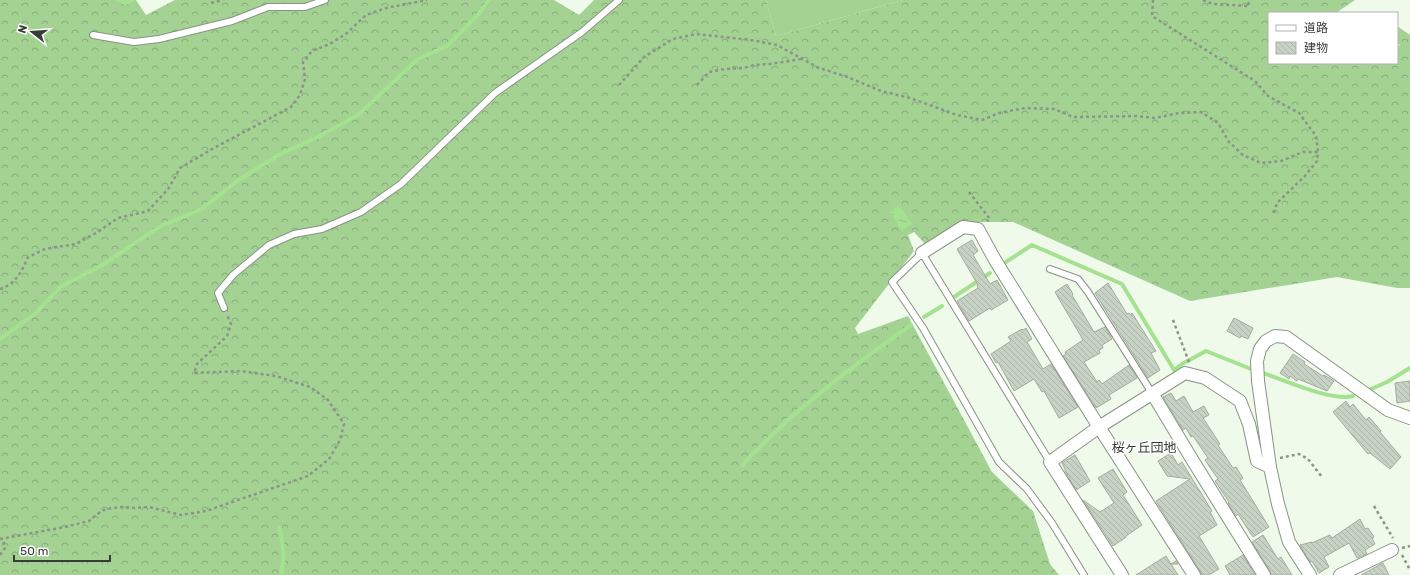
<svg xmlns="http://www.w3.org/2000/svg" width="1410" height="575" viewBox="0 0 1410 575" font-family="Rubik,'Noto Sans JP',sans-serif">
  <defs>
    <pattern id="forest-crowns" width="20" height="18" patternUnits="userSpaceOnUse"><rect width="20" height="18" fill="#a3d293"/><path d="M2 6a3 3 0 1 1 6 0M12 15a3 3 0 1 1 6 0" fill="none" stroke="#86ac79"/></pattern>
    <pattern id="water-ripples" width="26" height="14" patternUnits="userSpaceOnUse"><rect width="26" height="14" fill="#a5e290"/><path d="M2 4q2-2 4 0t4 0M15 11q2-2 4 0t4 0" fill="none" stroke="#8fc37d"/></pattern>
    <pattern id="building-back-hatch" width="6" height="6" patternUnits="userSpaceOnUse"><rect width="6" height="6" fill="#c8d2c4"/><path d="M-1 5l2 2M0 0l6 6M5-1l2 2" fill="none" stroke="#acb5a9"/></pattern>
  </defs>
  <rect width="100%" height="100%" fill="#effaeb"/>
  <polygon fill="#a3d293" points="766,0 903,0 776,36"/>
  <polygon fill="url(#forest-crowns)" points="0,0 136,0 146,15 175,0 554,0 579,15 594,0 766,0 776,36 903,0 1355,0 1336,13 1269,13 1269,63 1397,63 1397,47 1400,45 1397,43 1397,26 1410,35 1410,288 1397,288 1337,277 1190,301 1013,222 961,222 925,244 914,232 908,235 914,251 855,328 858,334 908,316 992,472 1033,511 1050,564 1059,575 0,575"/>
  <polygon fill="url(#water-ripples)" points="899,205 912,224 902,231 890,212"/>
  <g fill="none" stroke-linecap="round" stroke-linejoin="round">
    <g stroke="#a5e290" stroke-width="4">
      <polyline points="118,0 126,3 133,0"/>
      <polyline points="1003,264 1032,245 1122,284 1174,370 1182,364 1206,351 1251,369"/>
      <polyline points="954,297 990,273"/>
      <polyline points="924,317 942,306"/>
      <polyline points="0,339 36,313 60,287 99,267 161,226 202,209 237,181 282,153 318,137 358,115 418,59 447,46 478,15 489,0"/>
      <path d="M1263,373C1284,380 1333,402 1353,396"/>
      <polyline points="1369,390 1387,382 1410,368"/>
      <path d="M743,465C751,454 761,447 770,437C813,395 862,360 911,325"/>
      <polyline points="280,528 284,555 281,575"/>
    </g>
  </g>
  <g fill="url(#building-back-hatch)" stroke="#a3ad9f">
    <polygon points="972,240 978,251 973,255 990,284 997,280 1008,300 991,310 990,308 969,321 957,301 978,288 977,285 978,285 957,249"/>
    <polygon points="1108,283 1127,314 1129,313 1131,315 1132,313 1156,351 1151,353 1160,370 1148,378 1095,293"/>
    <polygon points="1067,284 1073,294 1072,295 1094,332 1105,327 1112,339 1102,345 1103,348 1099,350 1100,353 1084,362 1097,382 1099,380 1102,384 1129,365 1137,378 1109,395 1111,399 1096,408 1063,356 1066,354 1065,352 1083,340 1055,292"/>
    <polygon points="1234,318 1253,328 1248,339 1241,336 1240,338 1227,331"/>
    <polygon points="1026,328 1032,339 1027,342 1043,369 1051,364 1078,407 1059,418 1044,391 1042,392 1034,379 1014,391 998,362 996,363 991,354 1011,341 1008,337 1022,329 1023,330"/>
    <polygon points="1293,354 1305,362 1304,364 1323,376 1324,375 1334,381 1327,391 1298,379 1297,381 1290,376 1289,379 1280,373"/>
    <polygon points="1410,381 1410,401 1397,403 1395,383"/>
    <polygon points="1171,393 1176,401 1184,396 1193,412 1204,406 1209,415 1203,418 1220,444 1218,445 1233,468 1236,467 1243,478 1240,480 1269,527 1253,537 1238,514 1236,516 1228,503 1229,502 1215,481 1218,479 1205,460 1208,458 1193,436 1191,437 1186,428 1183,430 1163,397"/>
    <polygon points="1346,401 1350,407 1353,404 1366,420 1369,417 1381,431 1380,432 1401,457 1390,469 1370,453 1368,454 1333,412"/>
    <polygon points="1171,453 1178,465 1182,462 1212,511 1210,512 1217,525 1199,536 1219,569 1209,575 1202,575 1200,571 1156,501 1190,479 1167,476 1158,461"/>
    <polygon points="1075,455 1090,481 1076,490 1065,471 1065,469 1062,463"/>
    <polygon points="1113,469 1127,492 1123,495 1142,525 1126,536 1125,538 1113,546 1083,500 1100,512 1114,503 1098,478"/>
    <polygon points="1360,519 1365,529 1368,528 1374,537 1372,538 1375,544 1365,550 1367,554 1357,558 1349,543 1324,557 1329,567 1319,573 1312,561 1310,562 1300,545 1312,542 1312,543 1330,535 1332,538"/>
    <polygon points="1263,535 1278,559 1281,557 1292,575 1271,575 1270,571 1252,542"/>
    <polygon points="1243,555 1255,575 1230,575 1225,566"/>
    <polygon points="1166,556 1171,564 1176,561 1178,564 1171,564 1178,575 1136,575"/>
    <polygon points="1383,563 1389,575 1361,575"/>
  </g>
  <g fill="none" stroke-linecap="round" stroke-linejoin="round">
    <defs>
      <g id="service">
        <polyline points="93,35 134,42 159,39 232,21 268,7 305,7 325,0"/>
        <polyline points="1050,269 1078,279 1088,292 1152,393"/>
        <polyline points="224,308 218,293 233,275 269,245 294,234 322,229 361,212 401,184 495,93 582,32 619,0"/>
        <polyline points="1050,462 922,253 892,282 923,328 999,462 1027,489 1052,523 1084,575"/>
      </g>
      <g id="minor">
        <polyline points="922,253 963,227 978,229 995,260 1099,427 1194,575"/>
        <polyline points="1152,393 1193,461 1264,575"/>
        <polyline points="1122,575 1050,462 1099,427 1185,373 1205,378 1240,401 1249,424 1257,461 1270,467"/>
        <polyline points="1310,575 1289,542 1278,504 1270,467 1258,381 1257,361 1260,349 1266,341 1275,336 1286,337 1388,410 1410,418"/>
        <polyline points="1340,575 1392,550"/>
      </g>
    </defs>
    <use href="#service" stroke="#899386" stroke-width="8"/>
    <use href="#minor" stroke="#899386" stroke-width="14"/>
    <g stroke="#8c948a" stroke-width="2.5" stroke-dasharray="3 3" stroke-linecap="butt">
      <polyline points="1153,0 1152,16 1255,81 1268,96 1299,113 1316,136 1318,152"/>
      <polyline points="1203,0 1213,4 1249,6 1248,0"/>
      <polyline points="211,3 223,0"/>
      <polyline points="619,85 644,57 673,39 696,34 751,40 777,45 819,68 845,76 881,91 910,98 957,115 982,120 999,113 1025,108 1054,109 1073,117 1136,116 1155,118 1179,113 1201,112 1218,123 1229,142 1243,155 1261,163 1281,161 1303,152 1318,152 1317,161 1304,177 1277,203 1273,216"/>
      <polyline points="697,85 709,72 725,69 743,68 754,65 770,64 802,59"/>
      <polyline points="969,192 990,219 987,221"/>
      <path d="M0,289C16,284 22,271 28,257L45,249L76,244L96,233L118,218L148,211L169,188L180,168L214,148L291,107L300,95L305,79L303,62L312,51L330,44L347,33L366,15L386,8L427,0"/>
      <polyline points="1173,320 1189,362"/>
      <polyline points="1280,458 1299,454 1308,459 1322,477"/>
      <polyline points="1374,506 1393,538"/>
      <polyline points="0,539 65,527 89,521 100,512 106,509 122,507 135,508 149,507 181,515 206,511 308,476 329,459 340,440 344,424 328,400 310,387 276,376 241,371 194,373 197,364 227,336 231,324 227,315"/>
      <polyline points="1402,548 1410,546"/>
      <polyline points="0,555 5,548 3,539"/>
      <polyline points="1402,555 1410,570"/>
    </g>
    <use href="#service" stroke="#fff" stroke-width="6"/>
    <use href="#minor" stroke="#fff" stroke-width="12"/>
  </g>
  <g text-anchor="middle" stroke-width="3" stroke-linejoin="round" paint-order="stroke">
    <g font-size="13" fill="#373c36" stroke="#fff">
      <text x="1144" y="452">桜ヶ丘団地</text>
    </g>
  </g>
  <rect x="1268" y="12" width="130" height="52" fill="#ffffff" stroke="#afb1af"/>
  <rect x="1276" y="25" width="20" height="6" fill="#ffffff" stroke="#afb1af"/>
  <text x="1304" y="32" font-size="12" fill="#373c36">道路</text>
  <rect x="1276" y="42" width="20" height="12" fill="url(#building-back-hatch)" stroke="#afb1af"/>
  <text x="1304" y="52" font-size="12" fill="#373c36">建物</text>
  <g transform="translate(32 32) rotate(287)" stroke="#ffffff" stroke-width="3" paint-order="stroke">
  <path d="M0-3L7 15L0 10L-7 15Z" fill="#373c36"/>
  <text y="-6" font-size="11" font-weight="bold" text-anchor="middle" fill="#373c36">N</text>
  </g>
  <path d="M14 555v6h96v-6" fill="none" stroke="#373c36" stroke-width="2"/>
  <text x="20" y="555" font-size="12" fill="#373c36" stroke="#ffffff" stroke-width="3" paint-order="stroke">50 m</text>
</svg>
